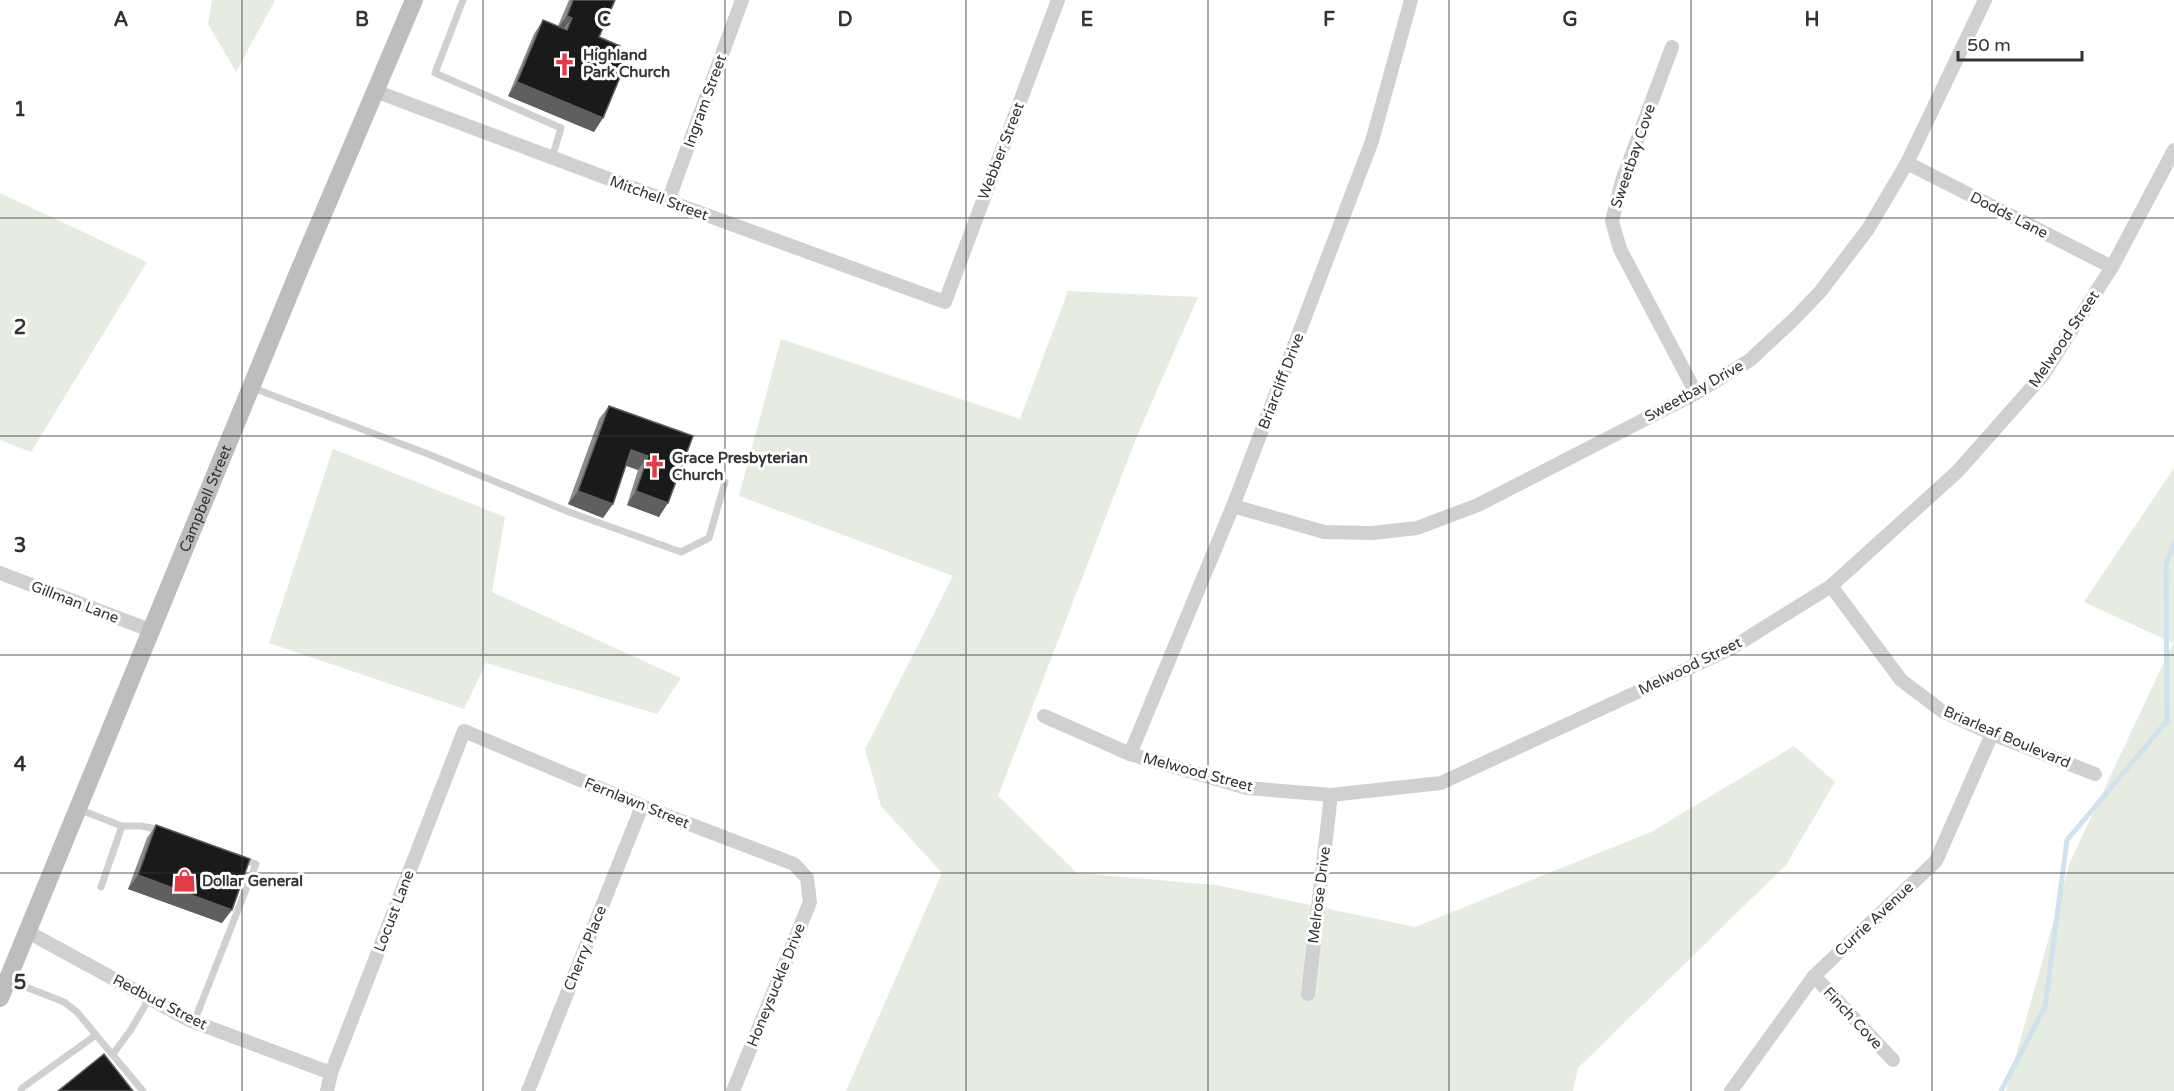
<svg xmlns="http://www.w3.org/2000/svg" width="2174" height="1091" viewBox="0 0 2174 1091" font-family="'Varela Round',sans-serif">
  <rect width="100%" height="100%" fill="#fff"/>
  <g fill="#e6ecdf">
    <polygon points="212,0 275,0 236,72 208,24"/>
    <polygon points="0,193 147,262 31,452 0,440"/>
    <polygon points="1068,291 1198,297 1137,436 998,796 1077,873 1216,885 1415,927 1651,832 1794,746 1835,782 1786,865 1578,1068 1573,1091 846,1091 942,873 881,806 865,749 953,576 739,496 781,339 1020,419"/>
    <polygon points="333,449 505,517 492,592 681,678 657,714 486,663 464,709 269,643"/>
    <polygon points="2174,468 2174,1091 2006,1091 2070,862 2173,643 2084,602"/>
  </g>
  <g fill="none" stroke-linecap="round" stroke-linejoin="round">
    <polyline stroke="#cfe2ee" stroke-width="5" points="2001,1091 2045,1007 2067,840 2167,721 2166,565 2174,542"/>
    <g stroke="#d0d0d0" stroke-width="7">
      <polyline points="463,0 435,73 561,128 552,158"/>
      <polyline points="253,388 428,454 569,512 681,552 709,538 725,482"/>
      <polyline points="78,809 122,826 101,887"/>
      <polyline points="122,826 141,826 161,830"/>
      <polyline points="8,980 64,1002 77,1012 96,1035 22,1088 21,1091"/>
      <polyline points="194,1022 256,864 242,859"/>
      <polyline points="96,1035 143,1091"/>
      <polyline points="113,1054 130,1031 149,999"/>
    </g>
    <g stroke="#d0d0d0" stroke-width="14">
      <polyline points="1672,47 1622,181 1612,221 1620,249 1696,393"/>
      <polyline points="375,91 668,201 945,302 1058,0"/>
      <polyline points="1907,163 2112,267"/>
      <polyline points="668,201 742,0"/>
      <polyline points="1233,506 1324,532 1372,533 1417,528 1478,505 1696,393 1750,360 1793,320 1820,292 1868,229 1907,163 1985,0"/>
      <polyline points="0,573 150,630"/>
      <polyline points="1831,586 1901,680 1942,711 1992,734 2095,774"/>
      <polyline points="1044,716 1130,754 1247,788 1331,795 1441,783 1730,649 1831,586 1958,471 2043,375 2112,267 2174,150"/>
      <polyline points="1130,754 1233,506 1372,141 1411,0"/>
      <polyline points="28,932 189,1020 331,1073"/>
      <polyline points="1814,976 1893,1060"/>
      <polyline points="1308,994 1331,795"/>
      <polyline points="327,1091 331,1073 464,731 642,806 794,864 807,878 810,902 733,1091"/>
      <polyline points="528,1091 642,806"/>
      <polyline points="1731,1091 1814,976 1936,861 1992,734"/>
    </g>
    <path stroke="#bdbdbd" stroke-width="18" id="s1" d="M0,998L298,273L414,0"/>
  </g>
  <g fill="#8c8c8c">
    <polygon points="569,0 615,0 599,37 617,54 594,132 508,96 534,34 543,20 558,26"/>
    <polygon points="609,406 693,436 659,517 627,505 638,470 626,466 603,518 568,504 599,419"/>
    <polygon points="156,825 222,923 128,889 147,838"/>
  </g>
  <g fill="#5f5f5f">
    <polygon points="567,16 572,18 562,31 557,29"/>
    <polygon points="517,82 603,118 594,132 508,96"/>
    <polygon points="631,450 648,456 638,470 622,464"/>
    <polygon points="578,491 613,504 603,518 568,504"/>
    <polygon points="636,491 668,503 659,517 627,505"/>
    <polygon points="138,875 232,910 222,923 128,889"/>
  </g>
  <g fill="#1a1a1a" stroke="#5f5f5f" stroke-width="1.5">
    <polygon points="573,0 615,0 599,37 620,46 617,54 628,58 603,118 517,82 543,20 567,30 572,18 567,16"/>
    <polygon points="609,406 693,436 668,503 636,491 648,456 631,450 613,504 578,491"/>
    <polygon points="156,825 250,859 232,910 138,875"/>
    <polygon points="104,1054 133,1091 58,1091"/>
  </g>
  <path fill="none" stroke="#333" stroke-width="1.5" stroke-opacity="0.55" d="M242,0V1091M483,0V1091M725,0V1091M966,0V1091M1208,0V1091M1449,0V1091M1691,0V1091M1932,0V1091M0,218H2174M0,436H2174M0,655H2174M0,873H2174"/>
  <defs>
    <symbol id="church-bare" viewBox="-9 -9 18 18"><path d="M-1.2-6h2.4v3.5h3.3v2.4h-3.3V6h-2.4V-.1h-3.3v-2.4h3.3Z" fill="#e63946" stroke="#fff" stroke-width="2.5" paint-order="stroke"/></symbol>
    <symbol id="shop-bare" viewBox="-9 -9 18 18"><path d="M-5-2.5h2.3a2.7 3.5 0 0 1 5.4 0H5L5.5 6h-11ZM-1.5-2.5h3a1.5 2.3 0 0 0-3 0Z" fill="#e63946" stroke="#fff" stroke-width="2.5" paint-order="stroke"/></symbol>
  </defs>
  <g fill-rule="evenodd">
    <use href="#church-bare" x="548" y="48" width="33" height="33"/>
    <use href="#church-bare" x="638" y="450" width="33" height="33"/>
    <use href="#shop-bare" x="168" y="864" width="33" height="33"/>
  </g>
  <g text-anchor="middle" stroke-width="6" stroke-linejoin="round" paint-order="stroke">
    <g font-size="15" font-weight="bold" fill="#333" stroke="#fff" text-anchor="start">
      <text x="583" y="60">Highland<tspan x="583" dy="17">Park Church</tspan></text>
      <text x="672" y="463">Grace Presbyterian<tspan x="672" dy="17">Church</tspan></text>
      <text x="202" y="886">Dollar General</text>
    </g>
    <g font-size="15" fill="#333" stroke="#fff">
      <text transform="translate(705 101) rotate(-70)" y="5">Ingram Street</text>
      <text transform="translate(1001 151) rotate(-69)" y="5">Webber Street</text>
      <text transform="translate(1633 156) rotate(-71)" y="5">Sweetbay Cove</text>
      <text transform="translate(659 198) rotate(20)" y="5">Mitchell Street</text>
      <text transform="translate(2009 215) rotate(27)" y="5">Dodds Lane</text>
      <text transform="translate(2064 339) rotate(-56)" y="5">Melwood Street</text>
      <text transform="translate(1281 381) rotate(-69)" y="5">Briarcliff Drive</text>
      <text transform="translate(1694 391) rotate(-29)" y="5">Sweetbay Drive</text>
      <text dy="5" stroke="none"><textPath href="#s1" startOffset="540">Campbell Street</textPath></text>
      <text transform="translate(75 602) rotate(21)" y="5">Gillman Lane</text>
      <text transform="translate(1690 666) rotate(-26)" y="5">Melwood Street</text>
      <text transform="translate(2007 737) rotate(23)" y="5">Briarleaf Boulevard</text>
      <text transform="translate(1198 772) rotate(15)" y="5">Melwood Street</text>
      <text transform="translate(637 803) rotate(22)" y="5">Fernlawn Street</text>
      <text transform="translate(1319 895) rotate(-83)" y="5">Melrose Drive</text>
      <text transform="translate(394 911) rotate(-69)" y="5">Locust Lane</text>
      <text transform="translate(1874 919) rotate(-43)" y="5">Currie Avenue</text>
      <text transform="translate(585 948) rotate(-68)" y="5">Cherry Place</text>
      <text transform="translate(776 985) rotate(-68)" y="5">Honeysuckle Drive</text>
      <text transform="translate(160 1002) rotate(27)" y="5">Redbud Street</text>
      <text transform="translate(1853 1018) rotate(47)" y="5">Finch Cove</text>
    </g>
  </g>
  <g font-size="20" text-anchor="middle" font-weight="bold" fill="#333" stroke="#fff" stroke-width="6" stroke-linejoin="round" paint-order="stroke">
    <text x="121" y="26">A</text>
    <text x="362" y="26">B</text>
    <text x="604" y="26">C</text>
    <text x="845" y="26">D</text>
    <text x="1087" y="26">E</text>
    <text x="1329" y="26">F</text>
    <text x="1570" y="26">G</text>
    <text x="1812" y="26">H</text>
    <text x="20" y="116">1</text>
    <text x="20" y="334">2</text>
    <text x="20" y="552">3</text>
    <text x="20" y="771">4</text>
    <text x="20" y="989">5</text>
  </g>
  <path d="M1958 51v9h124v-9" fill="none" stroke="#333333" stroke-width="3"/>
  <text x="1967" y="51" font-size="18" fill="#333333" stroke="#ffffff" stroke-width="4.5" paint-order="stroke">50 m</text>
</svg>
